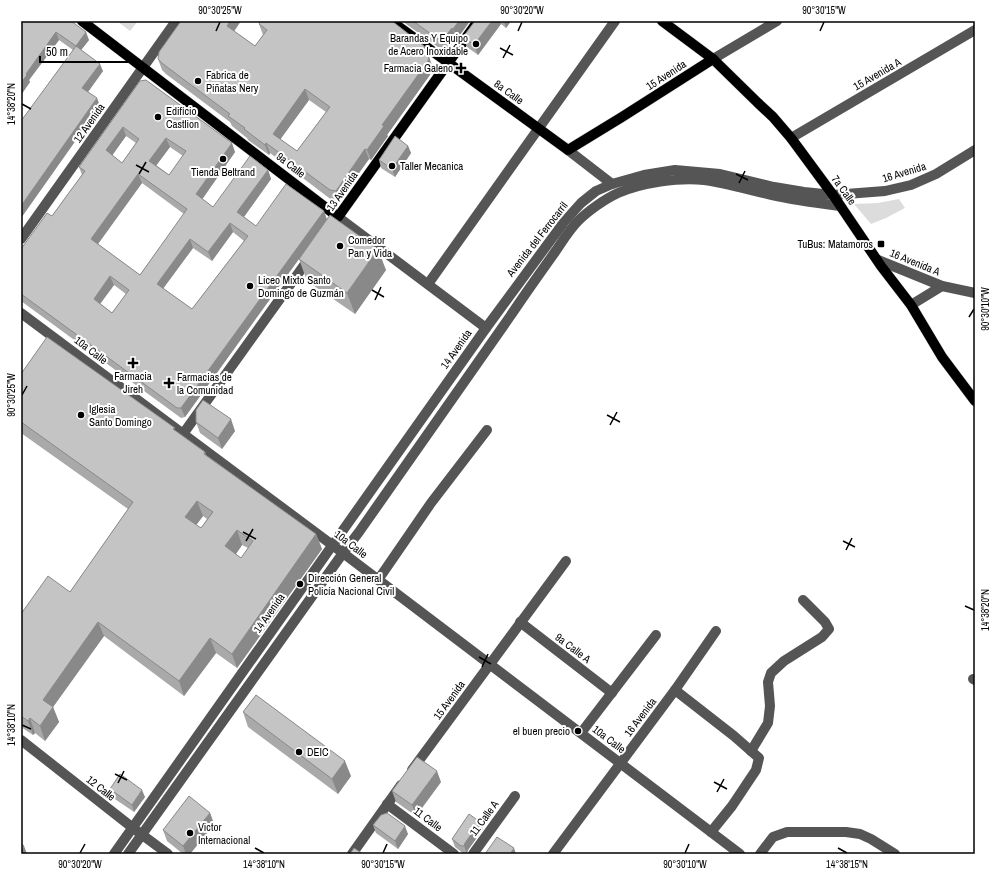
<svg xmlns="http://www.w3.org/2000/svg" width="996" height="875" viewBox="0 0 996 875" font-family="'Archivo Narrow',sans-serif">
  <rect width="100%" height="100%" fill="#fff"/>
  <g fill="#dcdcdc">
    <polygon points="117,21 138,21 130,31"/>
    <polygon points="899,199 905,208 886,218 871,224 854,204 878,203"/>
  </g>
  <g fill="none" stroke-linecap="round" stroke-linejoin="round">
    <defs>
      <g id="major">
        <polyline points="82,21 338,217 478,21"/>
        <polyline points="391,21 568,150 622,117 713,59"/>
        <polyline points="662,21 713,59 758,103 773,117 791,138 833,195 881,266 911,305 942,357 975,401"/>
      </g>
    </defs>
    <use href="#major" stroke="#dbdbdb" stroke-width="11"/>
    <g stroke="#555" stroke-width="10">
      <polyline points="713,59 777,21"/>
      <polyline points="791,138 975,30"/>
      <polyline points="568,150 612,184"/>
      <polyline points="333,224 338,217 486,328"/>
      <polyline points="21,239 176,21"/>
      <polyline points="878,260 942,286 975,293"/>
      <polyline points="428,284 615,21"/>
      <polyline points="911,305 942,286"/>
      <polyline points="21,313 343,553 740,854"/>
      <polyline points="183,434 310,257"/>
      <polyline points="378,580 431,503 487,430"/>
      <polyline points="520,622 612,693"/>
      <polyline points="973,679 975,680"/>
      <polyline points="675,690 734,736 759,758 756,770 732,806 711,832"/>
      <polyline points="581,733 656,635"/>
      <polyline points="21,740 133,828 168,854"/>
      <polyline points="751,751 768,723 770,706 768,682 771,673 784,661 822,637 829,629 825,622 803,600"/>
      <polyline points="412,770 566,561"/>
      <polyline points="387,804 454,854"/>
      <polyline points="114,854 486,328 564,222 581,203 596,191 612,184 644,175 675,170 720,174 774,187 804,192 833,195 885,191 911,185 936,174 975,150"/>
      <path d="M128,854L343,553L359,532L511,315C525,294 540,273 555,252C562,242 569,230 578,221C588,211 605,199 618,193C641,183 679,177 704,180C727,183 749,190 772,195C794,200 817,203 840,206"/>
      <polyline points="352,854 401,785"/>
      <polyline points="473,854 515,796"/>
      <polyline points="553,854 675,690 716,631"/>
      <polyline points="760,854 773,837 787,832 846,832 860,834 871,839 895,854"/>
    </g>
    <use href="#major" stroke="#000" stroke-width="10"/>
  </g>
  <g fill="#a9a9a9" fill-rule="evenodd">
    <polygon points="21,21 89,40 81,50 103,71 88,92 100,106 21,218 73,50 59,40 29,80 30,82 21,95"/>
    <polygon points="402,21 470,21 457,39 456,38 449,48 445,50 442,50"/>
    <polygon points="475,21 511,21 506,28 501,24 478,55 467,47 463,37"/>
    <path d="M259,24L433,68L432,72L387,135L388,136L371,160L369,159L339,201H333L270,153L269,155L248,140L247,138L232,126L230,122L166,74L162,70L158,59L234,31L255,46L263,35ZM309,100L326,112L297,151L280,139Z"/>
    <path d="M140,81L235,152L202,199L213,207L268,170L271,179L244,217L256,226L324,211L327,220L386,270L355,314L307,281L299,259L185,417L181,418L21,301V249L52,216L82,175L79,167ZM126,136L136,143L122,163L112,155ZM170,147L183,156L169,175L156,165ZM142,183L184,214L140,275L98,244ZM233,232L244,241L192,309L163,288L193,248L212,261ZM114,285L126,294L112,313L100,304Z"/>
    <polygon points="408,146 411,153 395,177 381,168 379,160"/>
    <path d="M21,374L176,431L205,452L206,455L316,534L322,549L237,668L216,653L184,696L104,636L53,707L59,722L45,741L35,733L33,735L21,727V614L70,592L128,509L21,433ZM203,516L207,519L201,528L196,525ZM242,545L248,548L241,558L236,554Z"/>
    <polygon points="196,422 235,431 222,449 200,433"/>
    <polygon points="243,712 351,776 338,794 248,727"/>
    <polygon points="441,782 416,816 396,802 392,791"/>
    <polygon points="110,789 145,797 134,812 112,797"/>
    <polygon points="210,813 214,824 190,854 183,854 167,841 163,830"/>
    <polygon points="373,825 408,834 398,849 376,833"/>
    <polygon points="483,829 468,850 467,853 464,854 455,847 452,839"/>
  </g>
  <g fill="#898989">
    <polygon points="230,21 241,21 231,36 227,26"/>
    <polygon points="459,21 470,21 457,39 453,29"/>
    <polygon points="492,21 500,21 501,24 478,55 474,45"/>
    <polygon points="504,21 511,21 506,28"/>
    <polygon points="452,28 456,38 449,48 445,37"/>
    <polygon points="56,32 59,40 29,80 30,82 21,95 21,83 26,74"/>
    <polygon points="86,32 89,40 78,54 76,46"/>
    <polygon points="429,57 433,68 432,72 387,135 388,136 371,160 367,150 382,125"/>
    <polygon points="100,64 103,71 85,96 82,88"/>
    <polygon points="305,89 309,100 277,144 273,134"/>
    <polygon points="97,98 100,106 21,218 21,206"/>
    <polygon points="123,127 126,136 109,160 106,150"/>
    <polygon points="166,138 170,147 153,170 149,161"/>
    <polygon points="232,143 235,152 199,204 196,194"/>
    <polygon points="266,143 270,153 269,155 265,145"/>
    <polygon points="408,146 411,153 395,177 392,169"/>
    <polygon points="365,149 369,159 339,201 336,191"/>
    <polygon points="268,170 271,179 241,221 237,212"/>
    <polygon points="138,174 142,183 95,248 91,239"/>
    <polygon points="324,211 327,220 185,417 181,408"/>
    <polygon points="230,223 233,232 212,261 208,252"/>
    <polygon points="190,239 193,248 160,293 157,284"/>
    <polygon points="378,249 386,270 355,314 347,293"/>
    <polygon points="110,276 114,285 97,308 94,299"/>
    <polygon points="231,419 235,431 222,449 218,438"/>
    <polygon points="197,501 203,516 191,532 185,517"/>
    <polygon points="237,530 242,545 231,561 225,546"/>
    <polygon points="316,534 322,549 237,668 232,654"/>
    <polygon points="98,622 104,636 48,714 43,700"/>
    <polygon points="210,638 216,653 184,696 179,681"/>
    <polygon points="53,707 59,722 45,741 40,726"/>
    <polygon points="30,718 35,733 33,735 28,721"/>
    <polygon points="345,761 351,776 338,794 332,779"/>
    <polygon points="437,771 441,782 416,816 412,805"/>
    <polygon points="142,790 145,797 134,812 132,805"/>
    <polygon points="210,813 214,824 190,854 186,854 183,846"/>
    <polygon points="480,822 483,829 468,850 467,853 464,846 465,843"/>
    <polygon points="405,826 408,834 398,849 395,841"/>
    <polygon points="24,846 27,854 21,854 21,850"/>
    <polygon points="514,848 516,854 510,854"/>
  </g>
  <g fill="#c4c4c4" stroke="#898989" fill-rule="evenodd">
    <polygon points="21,21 71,21 86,32 76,46 56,32 26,74 27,75 21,83"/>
    <path d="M181,21H230L227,26L255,46L267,30L259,24L261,21H392L424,46L429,57L428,61L382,125L384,126L367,150L365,149L336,191L330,190L266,143L265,145L244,129L245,128L228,116L230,114L163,64L158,59L159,52ZM305,89L330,107L297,151L273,134Z"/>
    <polygon points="413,21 459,21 453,29 452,28 445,37 441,39 438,39"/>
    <polygon points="475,21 492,21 474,45 463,37"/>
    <polygon points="76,46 100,64 82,88 97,98 21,206 21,121"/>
    <path d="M146,80L232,143L196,194L213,207L250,156L268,170L237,212L256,226L286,184L324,211L181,408H177L21,294V249L47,213L52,216L68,194L85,171L79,167L140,81ZM123,127L139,139L122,163L106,150ZM166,138L186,151L169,175L149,161ZM138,174L187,209L140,275L91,239ZM230,223L248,236L192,309L157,284L190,239L208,252ZM110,276L129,290L112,313L94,299Z"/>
    <polygon points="395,136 408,146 392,169 379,160"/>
    <polygon points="330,215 378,249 347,293 299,259"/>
    <path d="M47,337L175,428L173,429L205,452L204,454L316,534L232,654L210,638L179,681L98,622L43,700L53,707L40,726L30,718L28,721L21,716V614L48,576L70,592L133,502L21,422V374ZM197,501L213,512L201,528L185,517ZM237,530L253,541L241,558L225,546Z"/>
    <polygon points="203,400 231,419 218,438 196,422 196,410"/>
    <polygon points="256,695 345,761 332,779 243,712"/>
    <polygon points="417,757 437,771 412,805 392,791"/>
    <polygon points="120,774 142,790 132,805 110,789"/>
    <polygon points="189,796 210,813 183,846 163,830"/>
    <polygon points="387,813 405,826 395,841 373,825 381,815"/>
    <polygon points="469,814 480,822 465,843 464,846 461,846 452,839"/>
    <polygon points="497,837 514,848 510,854 485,854"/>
    <polygon points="21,843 24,846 21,850"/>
    <polygon points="354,848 363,854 350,854"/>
  </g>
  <path fill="none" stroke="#000" stroke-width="1.5" d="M216,31L220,22M518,31L522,22M820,31L824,22M500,48L513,55M503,58L510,45M22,104L31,109M136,165L149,172M139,174L146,162M736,174L748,180M739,183L745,171M372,290L384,297M375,300L381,287M969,317L974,309M22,395L27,386M607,415L620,422M610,425L617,412M243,532L256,539M246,541L253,529M843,541L855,547M846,550L852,538M965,606L974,610M479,657L491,664M482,667L488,654M22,725L31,729M115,774L127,780M714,782L727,789M118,783L124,771M717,792L724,779M255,848L264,853M838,848L847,853M80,853L85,844M383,853L387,844M685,853L689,844"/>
  <g fill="#000" stroke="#fff" stroke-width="1.5">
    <circle cx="476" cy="44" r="4"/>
    <path d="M459 62h4v4h4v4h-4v4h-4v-4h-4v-4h4z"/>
    <circle cx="198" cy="81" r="4"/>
    <circle cx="158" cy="117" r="4"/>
    <circle cx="223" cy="159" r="4"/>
    <circle cx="392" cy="166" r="4"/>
    <rect x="877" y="240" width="8" height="8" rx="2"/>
    <circle cx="340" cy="246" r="4"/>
    <circle cx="250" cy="286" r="4"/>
    <path d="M131 357h4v4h4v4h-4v4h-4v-4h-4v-4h4z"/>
    <path d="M167 377h4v4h4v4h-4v4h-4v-4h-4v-4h4z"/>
    <circle cx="81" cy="415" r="4"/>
    <circle cx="300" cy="584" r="4"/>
    <circle cx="578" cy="731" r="4"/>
    <circle cx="299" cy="752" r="4"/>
    <circle cx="190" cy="833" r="4"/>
  </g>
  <g text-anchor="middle" stroke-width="4" stroke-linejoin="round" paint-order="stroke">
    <g font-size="11" fill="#000" stroke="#fff" text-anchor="start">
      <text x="468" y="42" text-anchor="end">Barandas Y Equipo<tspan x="468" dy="13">de Acero Inoxidable</tspan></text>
      <text x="453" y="72" text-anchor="end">Farmacia Galeno</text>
      <text x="206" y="79">Fabrica de<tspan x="206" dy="13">Piñatas Nery</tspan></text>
      <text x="166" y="115">Edificio<tspan x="166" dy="13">Castlion</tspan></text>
      <text x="400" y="170">Taller Mecanica</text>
      <text x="223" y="176" text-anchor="middle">Tienda Beltrand</text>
      <text x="348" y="244">Comedor<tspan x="348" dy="13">Pan y Vida</tspan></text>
      <text x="873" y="248" text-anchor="end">TuBus: Matamoros</text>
      <text x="258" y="284">Liceo Mixto Santo<tspan x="258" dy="13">Domingo de Guzmán</tspan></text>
      <text x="133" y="380" text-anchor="middle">Farmacia<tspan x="133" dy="13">Jireh</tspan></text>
      <text x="177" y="381">Farmacias de<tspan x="177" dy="13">la Comunidad</tspan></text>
      <text x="89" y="413">Iglesia<tspan x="89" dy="13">Santo Domingo</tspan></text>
      <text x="308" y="582">Dirección General<tspan x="308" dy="13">Policía Nacional Civil</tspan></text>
      <text x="570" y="735" text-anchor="end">el buen precio</text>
      <text x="307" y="756">DEIC</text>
      <text x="198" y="831">Victor<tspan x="198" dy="13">Internacional</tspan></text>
    </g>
    <g font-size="11" fill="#000" stroke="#fff">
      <text transform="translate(877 74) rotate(-30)" y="4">15 Avenida A</text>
      <text transform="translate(666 75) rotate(-33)" y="4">15 Avenida</text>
      <text transform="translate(509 92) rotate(36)" y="4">8a Calle</text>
      <text transform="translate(89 123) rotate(-55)" y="4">12 Avenida</text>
      <text transform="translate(291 165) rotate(38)" y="4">9a Calle</text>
      <text transform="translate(904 172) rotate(-17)" y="4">16 Avenida</text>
      <text transform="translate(844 190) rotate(54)" y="4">7a Calle</text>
      <text transform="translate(342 191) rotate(-55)" y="4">13 Avenida</text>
      <text transform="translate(537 239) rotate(-52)" y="4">Avenida del Ferrocarril</text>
      <text transform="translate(915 262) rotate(22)" y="4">16 Avenida A</text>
      <text transform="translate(456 349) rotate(-55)" y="4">14 Avenida</text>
      <text transform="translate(91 350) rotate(37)" y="4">10a Calle</text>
      <text transform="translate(351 544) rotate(37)" y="4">10a Calle</text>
      <text transform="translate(269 613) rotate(-55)" y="4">14 Avenida</text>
      <text transform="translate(573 648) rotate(37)" y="4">9a Calle A</text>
      <text transform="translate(449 700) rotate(-54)" y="4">15 Avenida</text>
      <text transform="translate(640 717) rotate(-53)" y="4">16 Avenida</text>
      <text transform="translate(609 739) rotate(37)" y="4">10a Calle</text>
      <text transform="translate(101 788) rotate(38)" y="4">12 Calle</text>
      <text transform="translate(484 818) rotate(-54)" y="4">11 Calle A</text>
      <text transform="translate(428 819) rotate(37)" y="4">11 Calle</text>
    </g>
  </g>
  <rect width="996" height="875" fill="none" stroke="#ffffff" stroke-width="44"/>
  <path d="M40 56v6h89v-6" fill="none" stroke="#000000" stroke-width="2"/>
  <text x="46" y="56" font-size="12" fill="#000000" stroke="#ffffff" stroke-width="3" paint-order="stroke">50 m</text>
  <rect x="22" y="22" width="952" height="831" fill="none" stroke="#000" stroke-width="1.5"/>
  <g font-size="10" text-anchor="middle" fill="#000">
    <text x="220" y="14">90°30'25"W</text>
    <text x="522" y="14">90°30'20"W</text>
    <text x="824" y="14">90°30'15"W</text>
    <text transform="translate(11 104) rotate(-90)" y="4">14°38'20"N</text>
    <text transform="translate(985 309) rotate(-90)" y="4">90°30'10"W</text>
    <text transform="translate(11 395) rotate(-90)" y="4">90°30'25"W</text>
    <text transform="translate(985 610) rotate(-90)" y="4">14°38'20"N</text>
    <text transform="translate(11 725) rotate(-90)" y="4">14°38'10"N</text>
    <text x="80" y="868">90°30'20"W</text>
    <text x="264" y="868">14°38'10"N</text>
    <text x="383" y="868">90°30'15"W</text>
    <text x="685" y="868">90°30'10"W</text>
    <text x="847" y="868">14°38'15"N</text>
  </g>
</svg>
